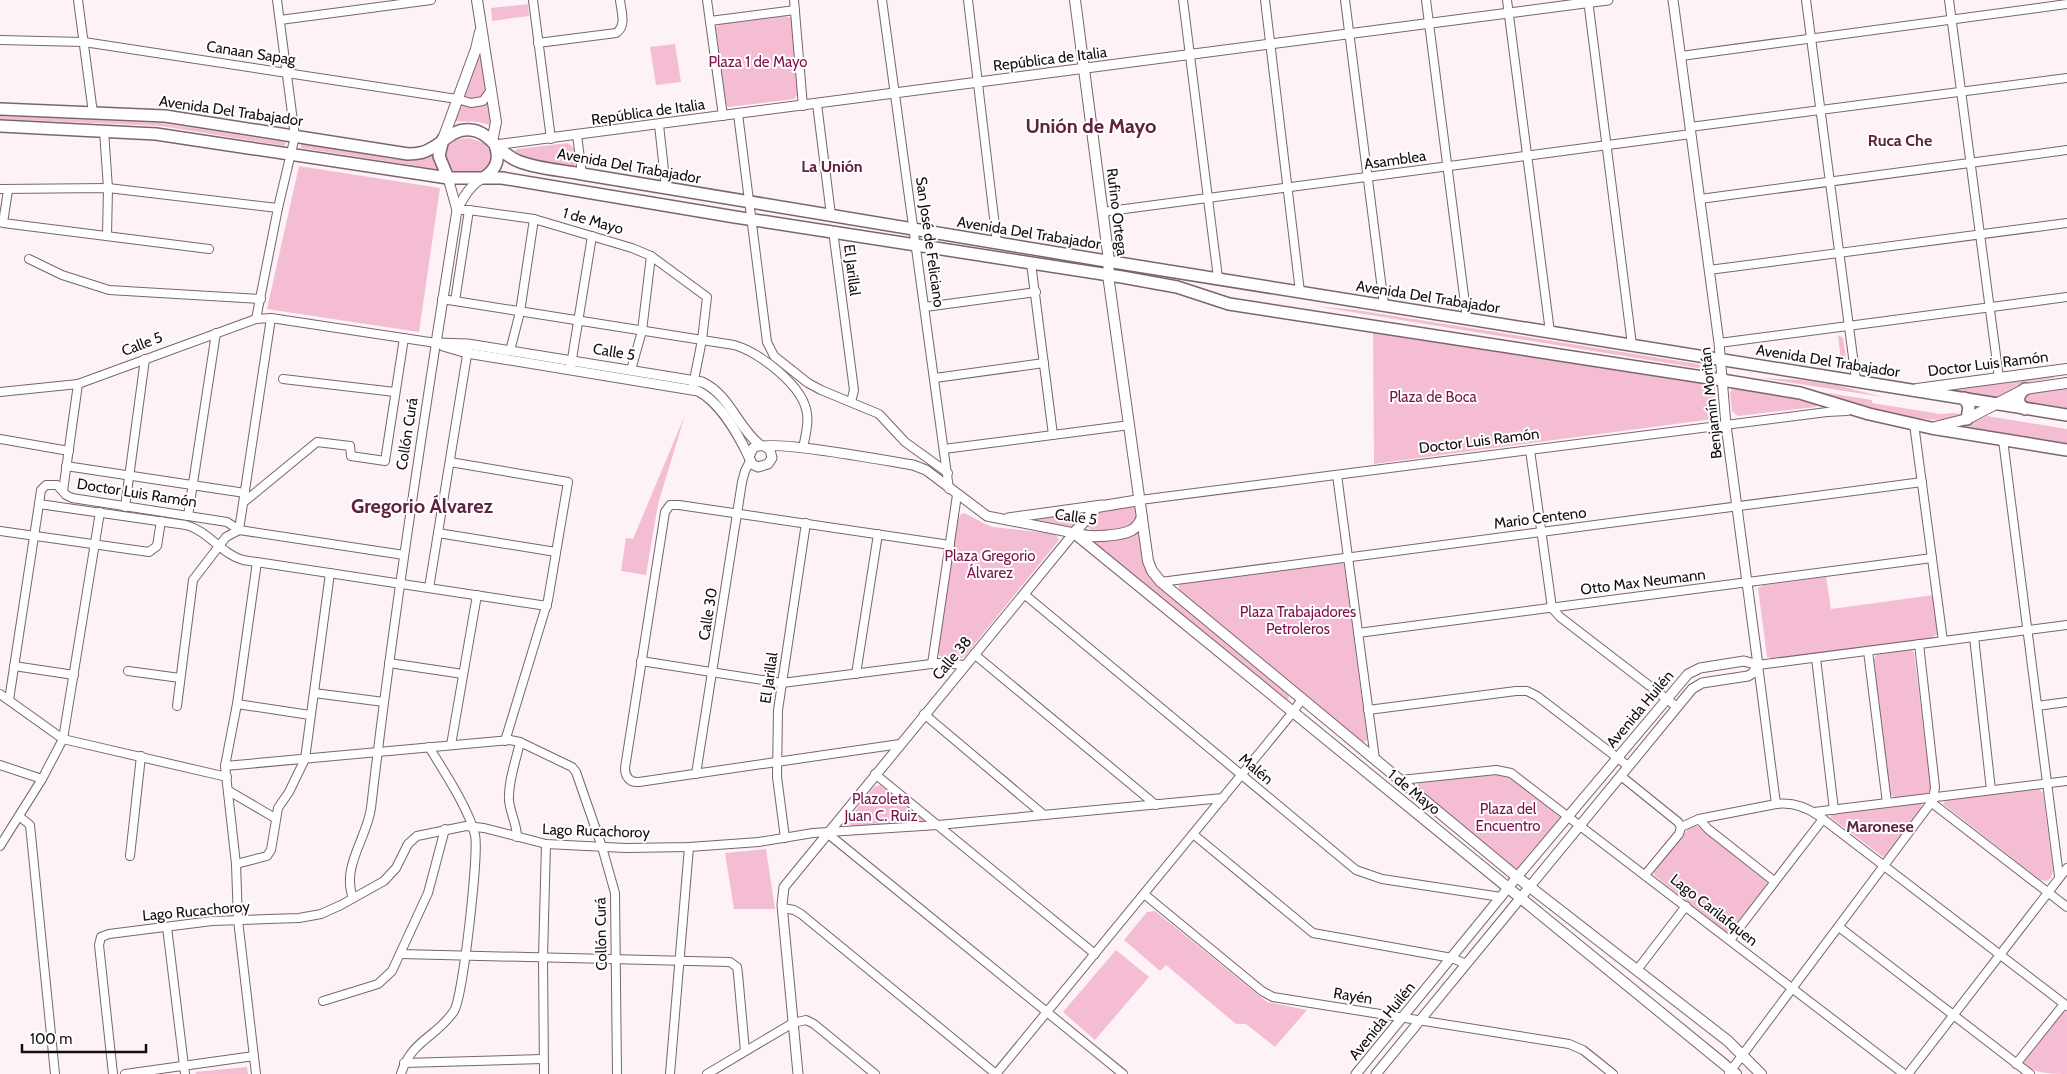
<svg xmlns="http://www.w3.org/2000/svg" width="2067" height="1074" viewBox="0 0 2067 1074" font-family="Cabin,sans-serif">
  <rect width="100%" height="100%" fill="#fdf3f7"/>
  <g fill="#f4bdd3">
    <polygon points="528,4 529,16 492,21 491,8"/>
    <polygon points="785,16 791,18 792,21 799,93 794,99 728,107 724,102 716,27 721,24"/>
    <polygon points="675,44 681,82 656,85 650,47"/>
    <polygon points="481,45 487,90 486,96 474,101 465,98 464,96"/>
    <polygon points="489,101 492,123 490,125 478,122 454,121 459,105"/>
    <polygon points="0,116 161,123 285,142 286,144 284,146 161,126 0,119"/>
    <path d="M470,138L486,144L493,156C487,181 448,179 445,159C444,155 445,150 446,147L457,139Z"/>
    <polygon points="568,143 574,148 576,163 573,167 522,160 513,153 517,149"/>
    <polygon points="303,144 392,159 405,159 434,152 438,167 436,169 301,148 301,145"/>
    <polygon points="299,166 440,188 419,332 267,309"/>
    <polygon points="1315,306 1356,310 1698,364 1701,367 1698,368"/>
    <polygon points="1373,329 1714,384 1718,414 1713,419 1374,464"/>
    <polygon points="1838,335 1843,338 1847,364 1842,369"/>
    <polygon points="2054,375 2054,378 2028,382 1997,399 1947,392 1946,389"/>
    <polygon points="1761,378 1801,380 1836,385 1883,397"/>
    <polygon points="1733,387 1781,393 1817,403 1817,405 1815,407 1738,416 1732,411 1730,393"/>
    <polygon points="2067,388 2067,413 2029,407 2024,402 2024,397 2027,393"/>
    <path d="M1803,389L1872,400V403L1940,414L1952,413L1963,414C1937,433 1834,399 1803,389Z"/>
    <polygon points="685,415 658,504 646,575 621,571 626,538 633,539"/>
    <polygon points="1987,416 2067,429 2067,445 1954,427 1966,425"/>
    <path d="M1132,506L1136,509L1138,514L1135,522C1125,528 1090,540 1087,524L1097,512Z"/>
    <polygon points="1086,512 1072,527 1032,521 1034,519"/>
    <path d="M965,513L983,523L993,527L1055,534L1059,540L965,656C958,661 944,660 939,655L938,649L958,519L961,514Z"/>
    <polygon points="1139,530 1144,565 1147,574 1290,693 1288,699 1285,700 1093,542"/>
    <polygon points="1341,561 1344,565 1367,737 1367,740 1363,742 1180,591 1178,586 1182,583"/>
    <polygon points="1826,577 1831,609 1934,595 1938,634 1931,638 1775,659 1767,657 1758,588 1764,585"/>
    <polygon points="1908,650 1912,650 1914,653 1931,789 1928,793 1895,798 1890,794 1873,660 1877,654"/>
    <polygon points="1498,773 1511,776 1560,817 1559,821 1518,868 1514,868 1417,787 1419,782"/>
    <polygon points="880,785 923,818 923,821 855,826 850,825 849,821 850,817 874,787"/>
    <polygon points="2038,788 2043,793 2053,871 2051,878 2046,881 2040,880 1943,804 1946,800"/>
    <polygon points="1919,803 1922,804 1922,807 1887,855 1883,857 1830,817 1832,814"/>
    <polygon points="1694,825 1698,826 1767,882 1765,887 1732,930 1728,932 1724,931 1654,875 1654,870 1690,826"/>
    <polygon points="766,849 775,909 734,909 725,853"/>
    <polygon points="1155,911 1267,1002 1307,1010 1275,1047 1246,1024 1236,1024 1166,965 1160,971 1124,940 1147,912"/>
    <polygon points="1116,950 1149,977 1095,1040 1063,1012"/>
    <path d="M2067,1011V1074C2053,1074 2029,1074 2023,1061L2063,1012Z"/>
    <polygon points="247,1067 248,1074 196,1074 195,1072"/>
  </g>
  <g fill="none" stroke-linecap="round" stroke-linejoin="round">
    <defs>
      <g id="minor">
        <polyline points="78,0 93,113"/>
        <polyline points="533,0 551,139"/>
        <polyline points="707,0 723,116"/>
        <polyline points="794,0 803,106"/>
        <polyline points="882,0 949,489"/>
        <polyline points="968,0 997,243"/>
        <polyline points="1183,0 1218,278"/>
        <polyline points="1265,0 1300,292"/>
        <polyline points="1345,0 1384,305"/>
        <polyline points="1426,0 1467,319"/>
        <polyline points="1507,0 1550,332"/>
        <polyline points="1588,0 1632,345"/>
        <polyline points="1806,0 1856,380"/>
        <polyline points="1949,0 1999,378"/>
        <polyline points="280,20 431,0"/>
        <polyline points="710,21 795,10"/>
        <polyline points="0,40 84,42 457,99 471,103 483,101 491,90"/>
        <path d="M538,43L616,33C627,26 621,11 620,0"/>
        <polyline points="1681,56 2067,4"/>
        <polyline points="817,104 831,215"/>
        <polyline points="738,114 767,342 774,356 808,383 821,390 879,414 905,442 948,473"/>
        <polyline points="659,125 666,188"/>
        <polyline points="1690,127 2067,78"/>
        <polyline points="104,131 108,188 107,236"/>
        <polyline points="577,135 582,174"/>
        <polyline points="0,189 108,188 278,208"/>
        <polyline points="8,190 3,223 209,249"/>
        <polyline points="1700,199 2067,150"/>
        <polyline points="457,210 469,210 534,219 632,248 651,256 707,297 702,340 692,390"/>
        <polyline points="1102,212 1691,134"/>
        <polyline points="833,231 854,390 851,402"/>
        <polyline points="29,259 62,275 109,290 261,299"/>
        <polyline points="1031,263 1053,435"/>
        <polyline points="1709,270 2067,223"/>
        <path d="M442,299L734,345C759,352 804,386 807,414C809,424 805,437 803,448"/>
        <polyline points="455,301 469,210"/>
        <polyline points="925,307 1036,292"/>
        <polyline points="256,319 278,208 295,136 277,0"/>
        <polyline points="1719,343 2067,297"/>
        <polyline points="510,351 520,312 534,219"/>
        <polyline points="571,365 592,236"/>
        <polyline points="631,370 642,331 651,256"/>
        <polyline points="935,378 1044,363"/>
        <polyline points="283,379 395,392"/>
        <path d="M0,392L78,384L256,319L271,318L436,343C412,498 389,652 371,808C367,838 341,867 353,898"/>
        <polyline points="1914,424 1943,641"/>
        <polyline points="0,439 69,451"/>
        <polyline points="2003,440 2059,876"/>
        <polyline points="944,449 1130,425"/>
        <polyline points="1530,450 1552,608 1560,617 1677,707"/>
        <polyline points="450,462 568,482 548,600 505,741"/>
        <polyline points="66,466 245,493"/>
        <polyline points="1337,475 1375,759"/>
        <polyline points="63,491 78,384"/>
        <polyline points="1140,500 1827,412 1847,411"/>
        <polyline points="244,502 317,442 350,446 351,456 385,461 404,338"/>
        <path d="M39,504L186,525C209,531 221,554 243,560L547,606"/>
        <polyline points="125,507 145,359"/>
        <polyline points="188,516 216,333"/>
        <polyline points="239,530 271,318"/>
        <polyline points="0,531 149,552 157,546 161,521"/>
        <polyline points="438,533 556,552"/>
        <polyline points="1161,582 1922,482"/>
        <polyline points="429,588 468,349"/>
        <polyline points="1024,594 1356,870 1382,879 1501,897"/>
        <polyline points="1358,633 1932,558"/>
        <polyline points="1974,637 1991,790"/>
        <polyline points="1868,651 1887,803"/>
        <polyline points="974,654 1156,805"/>
        <polyline points="1816,658 1834,810"/>
        <polyline points="641,661 782,683 939,663 965,665"/>
        <polyline points="389,663 463,674"/>
        <polyline points="932,664 957,495"/>
        <polyline points="14,666 74,675"/>
        <polyline points="128,671 180,678"/>
        <polyline points="856,674 878,534"/>
        <polyline points="314,693 384,702"/>
        <polyline points="0,694 63,739 227,777"/>
        <polyline points="9,700 39,504 41,490 46,485 57,485 66,495 72,498 227,522 239,530 404,555"/>
        <polyline points="237,704 310,715"/>
        <polyline points="177,706 193,580 226,537 239,530"/>
        <polyline points="2037,706 2067,702"/>
        <polyline points="1368,710 1516,691 1527,691 1537,696 1628,766"/>
        <polyline points="924,714 1044,815"/>
        <path d="M900,744L639,782C630,783 625,777 625,768L665,512L670,505H679L950,545"/>
        <polyline points="451,745 477,595"/>
        <polyline points="0,765 42,779"/>
        <polyline points="225,766 510,740 520,742 572,767 576,772 602,847 615,893 617,1074"/>
        <polyline points="696,774 742,482 745,471 750,461"/>
        <polyline points="875,774 1095,954"/>
        <polyline points="1621,776 1678,822 1681,827"/>
        <polyline points="1401,780 1496,770 1511,773 1904,1074"/>
        <polyline points="229,791 275,818"/>
        <polyline points="1932,803 2067,907"/>
        <polyline points="1776,804 1758,665 2067,625"/>
        <polyline points="1814,812 2067,781"/>
        <polyline points="19,816 30,825 55,1074"/>
        <polyline points="1699,819 1708,829 1774,881"/>
        <path d="M1681,827L1699,819L1776,804C1792,802 1805,806 1819,816L2067,1006"/>
        <polyline points="827,833 1123,1074"/>
        <polyline points="1193,834 1313,933 1452,958 1466,964"/>
        <path d="M517,837C517,824 510,813 509,800C508,781 516,761 520,742"/>
        <polyline points="785,838 777,777 778,710 806,523"/>
        <polyline points="0,846 42,779 63,739 100,512"/>
        <polyline points="130,856 141,756"/>
        <polyline points="236,864 267,856 271,850 278,808 289,792 305,759 330,573"/>
        <polyline points="1645,875 1679,834 1681,827"/>
        <polyline points="1144,894 1262,991 1273,997 1569,1044 1583,1050 1613,1074"/>
        <polyline points="783,908 794,910 801,914 996,1074"/>
        <polyline points="167,927 185,1074"/>
        <polyline points="1839,927 2030,1074"/>
        <polyline points="1730,940 1823,819"/>
        <polyline points="401,954 730,962 737,967 738,974 745,1051"/>
        <polyline points="1637,970 1686,906"/>
        <polyline points="323,1001 378,984 392,971 428,893 445,829"/>
        <polyline points="404,1063 543,1059"/>
        <polyline points="2016,1064 2064,1004"/>
        <polyline points="1729,1073 1933,800 1935,787 1919,644"/>
        <polyline points="113,1074 99,945 101,937 109,934 212,921 299,918 321,914 341,905 384,881 396,868 408,844 417,836 466,826 484,828 546,844 626,848 689,847 759,842 813,833 938,825 1223,798"/>
        <polyline points="125,1074 254,1056"/>
        <polyline points="256,1074 238,920 236,864 225,766 237,704 257,562"/>
        <path d="M401,1074C411,1040 437,1037 454,1011C463,997 479,853 475,835C469,809 443,770 429,747"/>
        <polyline points="544,1074 543,957 546,844"/>
        <polyline points="670,1074 689,847"/>
        <polyline points="707,1074 793,1023 806,1020 814,1024 875,1074"/>
        <polyline points="996,1074 1293,712 1302,699"/>
        <polyline points="1908,1074 2067,868"/>
      </g>
      <g id="tertiary">
        <polyline points="1673,0 1719,343 1726,425 1758,665"/>
        <polyline points="495,145 1608,0"/>
        <path d="M457,209C464,197 470,185 483,178"/>
        <path d="M436,343L468,344L702,382C730,395 737,427 760,445"/>
        <polyline points="436,343 457,210 448,178"/>
        <path d="M443,346L467,353L698,391C720,402 739,436 749,457"/>
        <path d="M764,446L770,450L772,458L768,464L758,467L752,464L749,457L753,448C769,438 887,461 913,465L926,470L987,516L1074,533L784,887L782,905L798,1074"/>
        <polyline points="1008,518 1102,505"/>
        <polyline points="1356,1074 1517,877 1688,674 1700,668 1744,661 1758,665"/>
        <polyline points="1376,1074 1692,689 1702,683 1748,676 1753,673 1758,665"/>
      </g>
      <g id="secondary">
        <polyline points="477,0 496,122 492,142"/>
        <polyline points="1075,0 1109,261 1108,275 1148,561 1152,571 1161,582 1517,877 1728,1041 1761,1074"/>
        <polyline points="443,139 476,49 480,32"/>
        <polyline points="1917,389 2067,369"/>
        <polyline points="1935,427 1967,419 2025,389 2067,383"/>
        <polyline points="1074,533 1736,1074"/>
        <polyline points="1074,533 1097,507 1140,500"/>
        <path d="M1078,534C1090,538 1121,536 1132,530C1137,527 1140,522 1142,517"/>
      </g>
      <g id="primary">
        <path d="M0,109L165,116L408,154C415,154 424,153 430,149C445,142 452,128 471,130C489,131 499,154 518,161C537,169 561,170 582,174L1094,259L2067,415"/>
        <polyline points="0,126 156,134 448,178 502,178 735,217 1122,277 1177,287 1229,304 1722,380 1800,393 1869,414 1931,428 2067,450"/>
        <polyline points="443,139 439,156 448,178"/>
        <path d="M485,177C497,168 500,159 495,145"/>
        <polyline points="1964,398 1969,406 1967,419"/>
        <path d="M2025,409C2016,403 2017,395 2025,389"/>
      </g>
    </defs>
    <use href="#minor" stroke="#79656d" stroke-width="10"/>
    <use href="#tertiary" stroke="#79656d" stroke-width="11"/>
    <use href="#secondary" stroke="#79656d" stroke-width="12"/>
    <use href="#primary" stroke="#79656d" stroke-width="14"/>
    <use href="#minor" stroke="#fff" stroke-width="8"/>
    <use href="#tertiary" stroke="#fff" stroke-width="9"/>
    <use href="#secondary" stroke="#fff" stroke-width="10"/>
    <use href="#primary" stroke="#fff" stroke-width="11"/>
  </g>
  <g text-anchor="middle" stroke-width="4" stroke-linejoin="round" paint-order="stroke">
    <g font-size="15" fill="#140c0f" stroke="#fff">
      <text transform="translate(251 53) rotate(9)" y="5">Canaan Sapag</text>
      <text transform="translate(1050 59) rotate(-7)" y="5">República de Italia</text>
      <text transform="translate(231 111) rotate(8)" y="5">Avenida Del Trabajador</text>
      <text transform="translate(648 112) rotate(-8)" y="5">República de Italia</text>
      <text transform="translate(1395 160) rotate(-8)" y="5">Asamblea</text>
      <text transform="translate(629 166) rotate(10)" y="5">Avenida Del Trabajador</text>
      <text transform="translate(1117 212) rotate(83)" y="5">Rufino Ortega</text>
      <text transform="translate(593 221) rotate(16)" y="5">1 de Mayo</text>
      <text transform="translate(1029 233) rotate(9)" y="5">Avenida Del Trabajador</text>
      <text transform="translate(930 242) rotate(82)" y="5">San José de Feliciano</text>
      <text transform="translate(852 270) rotate(83)" y="5">El Jarillal</text>
      <text transform="translate(1428 297) rotate(9)" y="5">Avenida Del Trabajador</text>
      <text transform="translate(142 344) rotate(-21)" y="5">Calle 5</text>
      <text transform="translate(614 352) rotate(9)" y="5">Calle 5</text>
      <text transform="translate(1828 361) rotate(9)" y="5">Avenida Del Trabajador</text>
      <text transform="translate(1988 364) rotate(-7)" y="5">Doctor Luis Ramón</text>
      <text transform="translate(1711 403) rotate(-96)" y="5">Benjamín Moritán</text>
      <text transform="translate(407 434) rotate(-81)" y="5">Collón Curá</text>
      <text transform="translate(1479 441) rotate(-7)" y="5">Doctor Luis Ramón</text>
      <text transform="translate(137 493) rotate(9)" y="5">Doctor Luis Ramón</text>
      <text transform="translate(1076 517) rotate(8)" y="5">Calle 5</text>
      <text transform="translate(1540 518) rotate(-7)" y="5">Mario Centeno</text>
      <text transform="translate(1643 582) rotate(-7)" y="5">Otto Max Neumann</text>
      <text transform="translate(708 614) rotate(-81)" y="5">Calle 30</text>
      <text transform="translate(952 658) rotate(-50)" y="5">Calle 38</text>
      <text transform="translate(769 678) rotate(-82)" y="5">El Jarillal</text>
      <text transform="translate(1640 709) rotate(-50)" y="5">Avenida Huilén</text>
      <text transform="translate(1256 769) rotate(40)" y="5">Malén</text>
      <text transform="translate(1414 792) rotate(39)" y="5">1 de Mayo</text>
      <text transform="translate(596 831) rotate(2)" y="5">Lago Rucachoroy</text>
      <text transform="translate(1714 910) rotate(38)" y="5">Lago Carilafquen</text>
      <text transform="translate(196 911) rotate(-5)" y="5">Lago Rucachoroy</text>
      <text transform="translate(601 934) rotate(-91)" y="5">Collón Curá</text>
      <text transform="translate(1353 996) rotate(9)" y="5">Rayén</text>
      <text transform="translate(1382 1021) rotate(-51)" y="5">Avenida Huilén</text>
    </g>
    <g font-size="15" fill="#7e104e" stroke="#fff">
      <text x="758" y="67">Plaza 1 de Mayo</text>
      <text x="1433" y="402">Plaza de Boca</text>
      <text x="990" y="561">Plaza Gregorio<tspan x="990" dy="17">Álvarez</tspan></text>
      <text x="1298" y="617">Plaza Trabajadores<tspan x="1298" dy="17">Petroleros</tspan></text>
      <text x="881" y="804">Plazoleta<tspan x="881" dy="17">Juan C. Ruiz</tspan></text>
      <text x="1508" y="814">Plaza del<tspan x="1508" dy="17">Encuentro</tspan></text>
    </g>
    <g font-size="16" font-weight="bold" fill="#612140" stroke="#fff">
      <text x="1900" y="146">Ruca Che</text>
      <text x="832" y="172">La Unión</text>
      <text x="1880" y="832">Maronese</text>
    </g>
    <g font-size="20" font-weight="bold" fill="#612140" stroke="#fff">
      <text x="1091" y="133">Unión de Mayo</text>
      <text x="422" y="513">Gregorio Álvarez</text>
    </g>
  </g>
  <path d="M22 1044v8h124v-8" fill="none" stroke="#140c0f" stroke-width="2.5"/>
  <text x="30" y="1044" font-size="15" fill="#140c0f" stroke="#ffffff" stroke-width="4" paint-order="stroke">100 m</text>
</svg>
